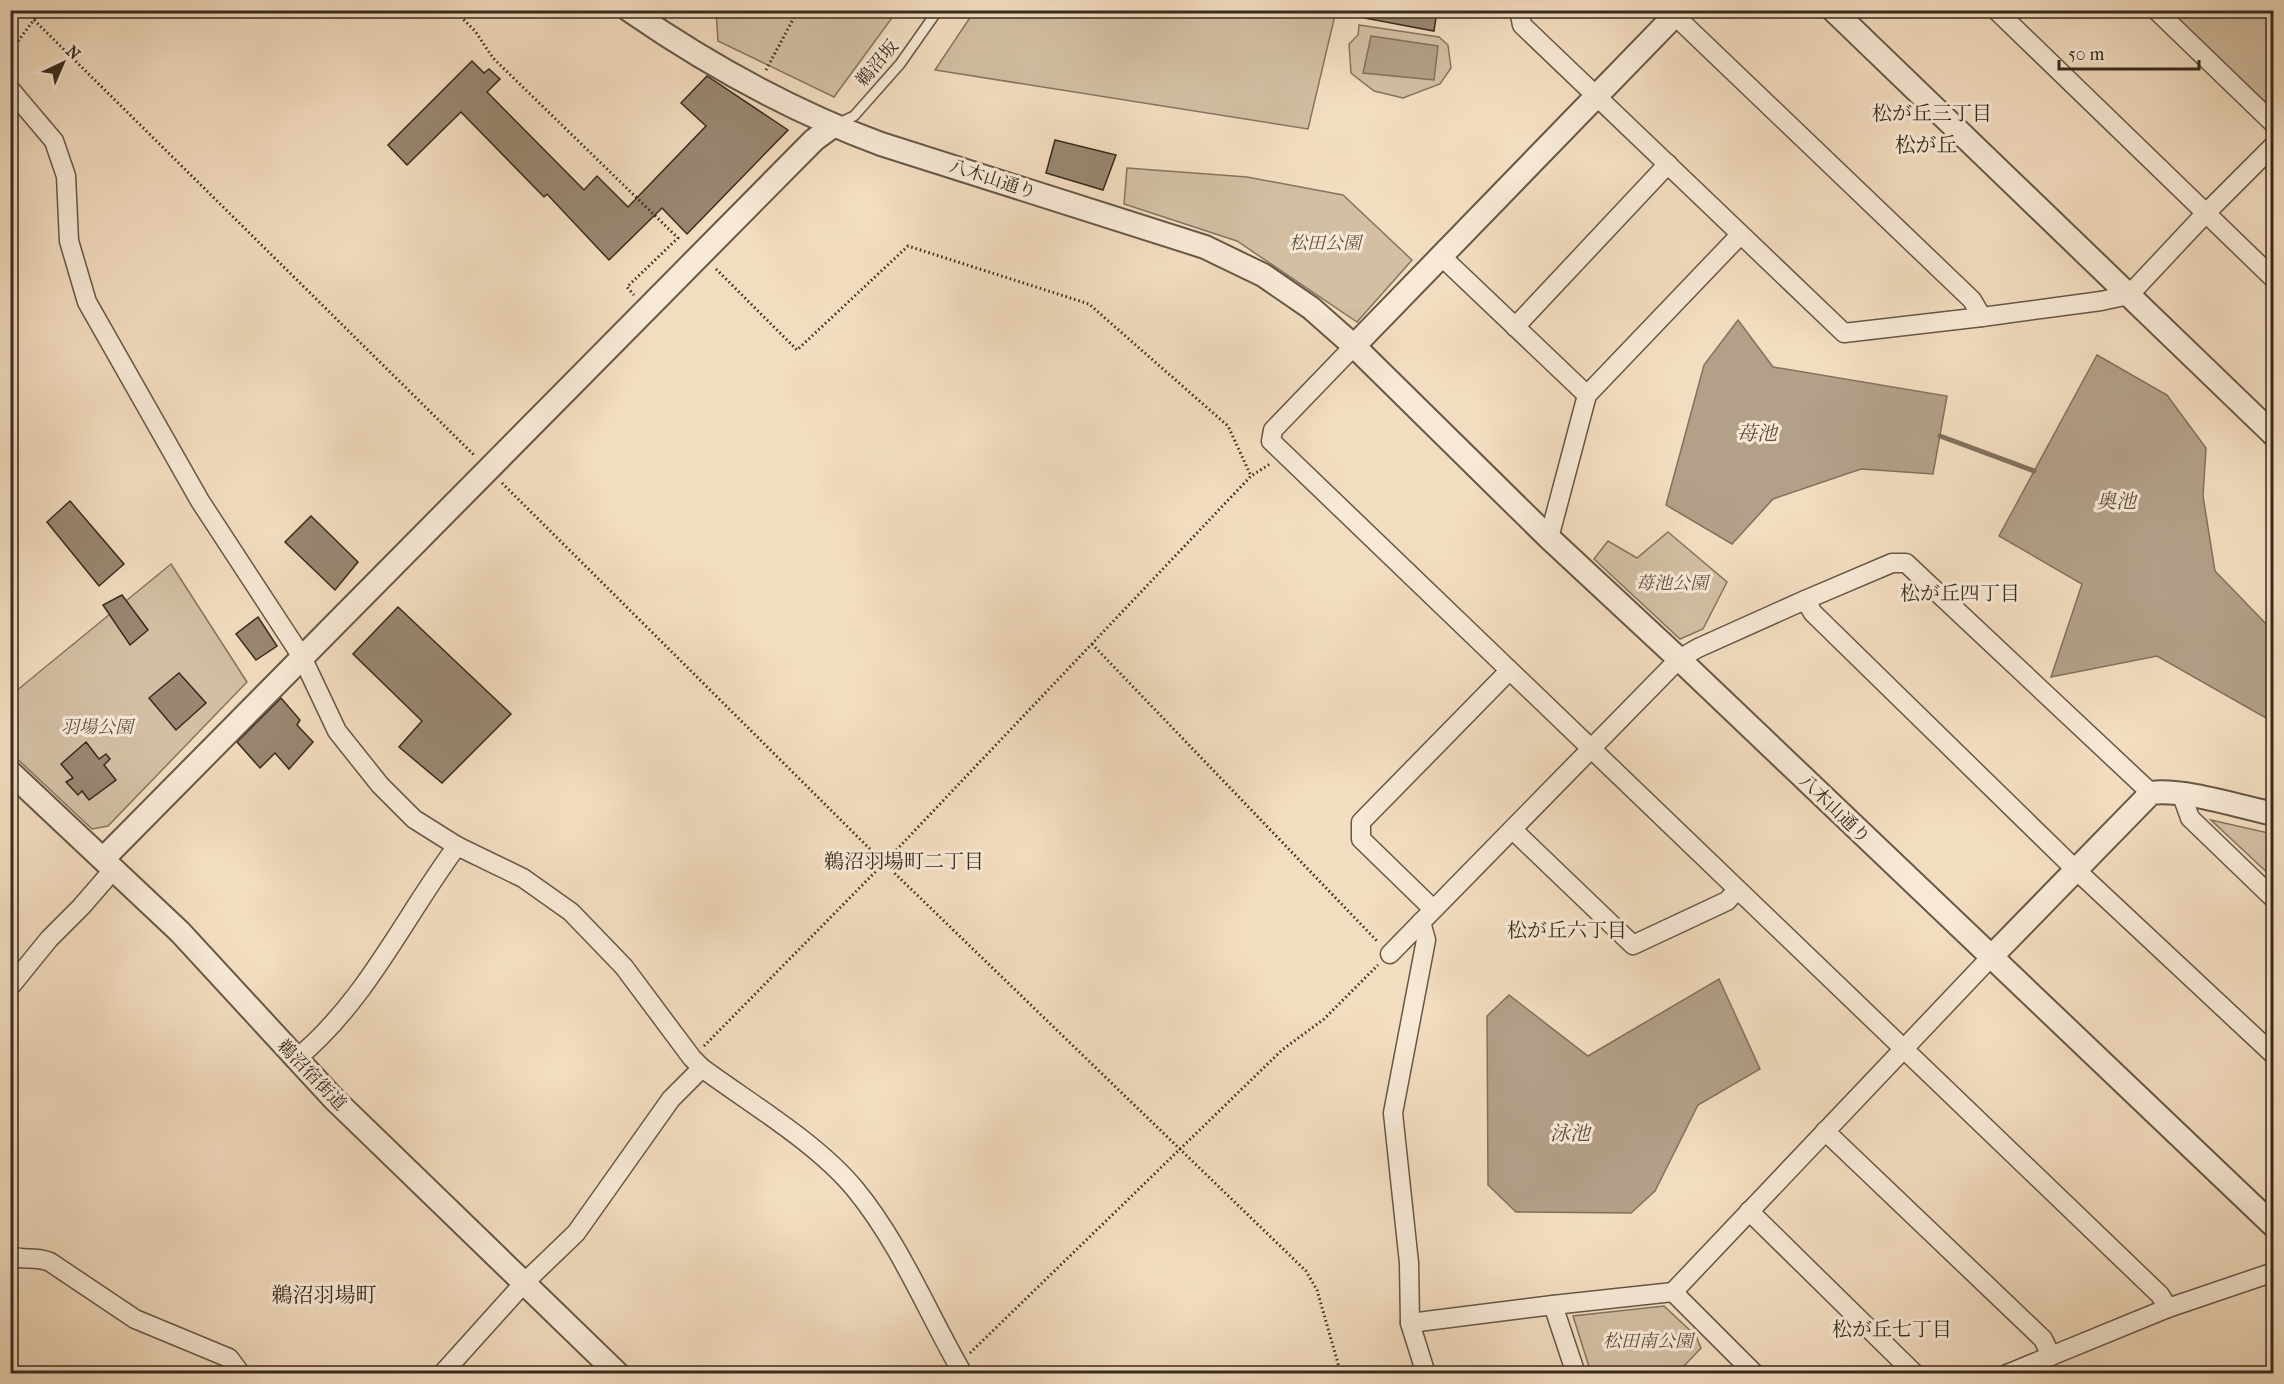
<svg xmlns="http://www.w3.org/2000/svg" width="2284" height="1384" viewBox="0 0 2284 1384" font-family="'IM FELL French Canon','Noto Serif JP',serif">
  <rect width="100%" height="100%" fill="#f3ddc0"/>
  <filter id="stains"><feTurbulence type="fractalNoise" baseFrequency=".00333" numOctaves="4"/><feColorMatrix values="0 0 0 0 .2 0 0 0 0 .09 0 0 0 0 .02 0 0 0 .5 -.17"/></filter>
  <radialGradient id="worn" r=".72"><stop offset=".6" stop-color="#630" stop-opacity="0"/><stop offset="1" stop-color="#630" stop-opacity=".3"/></radialGradient>
  <g fill="#d3bfa4" stroke="#857461" stroke-width="1.5">
    <polygon points="975,10 1336,10 1336,11 1308,129 935,70"/>
    <polygon points="716,11 716,10 897,11 834,97 718,41"/>
    <polygon points="2170,11 2273,11 2273,110"/>
    <polygon points="1359,25 1439,37 1448,45 1451,68 1440,84 1403,98 1374,91 1351,73 1349,44 1358,35"/>
    <polygon points="1127,168 1247,177 1343,195 1412,260 1357,322 1237,241 1124,204"/>
    <polygon points="1668,532 1727,582 1703,629 1680,639 1594,559 1608,541 1637,558"/>
    <polygon points="171,564 247,682 108,826 92,829 11,753 10,696"/>
    <polygon points="2211,820 2273,834 2273,878"/>
    <polygon points="1664,1306 1696,1336 1701,1348 1685,1365 1671,1373 1591,1373 1573,1316"/>
  </g>
  <g fill="#b3a089" stroke="#81715e" stroke-width="1.5">
    <polygon points="1371,36 1438,46 1434,80 1363,73"/>
    <polygon points="1738,320 1773,367 1947,396 1933,474 1861,469 1773,499 1732,544 1666,505 1704,365"/>
    <polygon points="2097,355 2167,395 2206,448 2203,496 2215,571 2273,631 2273,722 2157,656 2051,677 2082,584 1999,536"/>
    <polygon points="1719,979 1760,1069 1698,1105 1655,1191 1631,1213 1516,1212 1488,1185 1487,1016 1509,995 1588,1056"/>
  </g>
  <g fill="none" stroke-linecap="round" stroke-linejoin="round">
    <polyline stroke="#81715e" stroke-width="5" points="1940,436 2034,471"/>
  </g>
  <g fill="#998772" stroke="#372a1e" stroke-width="1.5">
    <polygon points="1364,10 1437,10 1434,31 1364,18"/>
    <polygon points="472,61 484,73 489,69 500,79 487,92 584,190 597,176 628,207 706,126 681,103 707,76 788,130 687,234 662,208 609,260 547,194 544,197 461,112 407,165 388,145"/>
    <polygon points="1055,140 1116,155 1103,190 1046,173"/>
    <polygon points="70,501 124,564 99,586 47,522"/>
    <polygon points="311,516 358,562 335,590 285,542"/>
    <polygon points="122,595 148,630 130,645 103,605"/>
    <polygon points="398,607 511,714 442,783 399,747 422,721 353,654"/>
    <polygon points="258,617 277,646 256,660 236,634"/>
    <polygon points="179,673 206,703 176,730 149,698"/>
    <polygon points="281,698 300,720 297,725 313,742 289,769 275,753 260,768 237,742"/>
    <polygon points="86,742 99,759 106,754 110,759 104,765 116,780 89,800 82,791 78,795 66,782 73,778 61,764"/>
  </g>
  <g fill="none" stroke-linecap="round" stroke-linejoin="round">
    <defs>
      <polyline id="service" points="837,124 854,116 900,64 938,10"/>
      <g id="minor">
        <polyline points="1519,10 1522,25 1844,333 1982,317 2101,301 2129,295 2205,214 2274,145"/>
        <polyline points="1669,10 1972,300 1982,317"/>
        <polyline points="1996,10 2274,279"/>
        <polyline points="2156,10 2274,124"/>
        <path d="M10,89L54,141L66,176L69,241L87,302L200,501L302,657L337,731L380,785L414,819L457,846L523,878L571,912L624,967L692,1058L702,1068C751,1104 817,1143 855,1189C901,1245 927,1312 963,1374"/>
        <polyline points="1442,257 1587,395 1740,235"/>
        <polyline points="1515,327 1668,164"/>
        <polyline points="1354,346 1273,430 1271,441 2160,1295 2168,1308"/>
        <polyline points="1549,538 1587,395"/>
        <polyline points="1805,600 1813,613 2076,870 2274,1055"/>
        <polyline points="2181,793 2190,818 2274,899"/>
        <polyline points="1513,830 1633,945 1727,901 1737,890"/>
        <polyline points="1433,909 1361,839 1361,822 1509,671"/>
        <polyline points="1421,922 1426,940 1393,1113 1409,1263 1410,1323 1426,1374"/>
        <polyline points="1390,954 1679,659 1698,648 1805,600 1892,563 1906,563 2151,793"/>
        <polyline points="10,987 49,939 81,907 114,869"/>
        <path d="M296,1059C366,1002 404,917 457,846"/>
        <polyline points="1825,1131 2043,1339 2051,1356"/>
        <polyline points="1749,1211 1915,1374"/>
        <path d="M10,1255C23,1262 33,1255 50,1262L135,1319L229,1358L241,1374"/>
        <polyline points="1673,1292 1755,1374"/>
        <polyline points="1553,1305 1576,1374"/>
        <polyline points="1410,1323 1553,1305 1673,1292 1990,958"/>
        <polyline points="442,1374 524,1283 576,1233 671,1099 702,1068"/>
        <polyline points="2007,1374 2168,1308 2274,1272"/>
      </g>
      <g id="tertiary">
        <path d="M629,10C707,64 792,111 881,144L1205,247L1263,275L1311,308L1354,346L1549,538L1679,659L2274,1226"/>
        <polyline points="1833,10 2274,435"/>
        <polyline points="1354,346 1680,10"/>
        <polyline points="10,772 180,932 334,1099 618,1374"/>
        <polyline points="104,858 814,140 833,126"/>
        <path d="M1990,958L2151,793C2181,788 2241,807 2274,814"/>
      </g>
    </defs>
    <use href="#service" stroke="#665746" stroke-width="12"/>
    <use href="#minor" stroke="#665746" stroke-width="21"/>
    <use href="#tertiary" stroke="#665746" stroke-width="26"/>
    <g stroke="#372a1e" stroke-width="3" stroke-dasharray="1.5 3" stroke-linecap="butt">
      <polyline points="454,10 475,31 493,58 678,238 627,287 634,295"/>
      <polyline points="34,20 474,455"/>
      <polyline points="10,52 41,10"/>
      <polyline points="766,70 798,10"/>
      <polyline points="716,269 797,350 908,246 1089,304 1228,426 1251,476"/>
      <polyline points="502,483 884,863 1306,1271 1317,1290 1341,1374"/>
      <polyline points="1092,644 1377,941"/>
      <polyline points="704,1046 884,863 1251,476 1270,464"/>
      <polyline points="970,1353 1282,1050 1324,1019 1378,965"/>
    </g>
    <use href="#service" stroke="#f7e9d6" stroke-width="9"/>
    <use href="#minor" stroke="#f7e9d6" stroke-width="18"/>
    <use href="#tertiary" stroke="#f7e9d6" stroke-width="22"/>
  </g>
  <g text-anchor="middle" stroke-width="6" stroke-linejoin="round" paint-order="stroke">
    <g font-size="18" fill="#372a1e" stroke="#f7e9d6">
      <text transform="translate(877 63) rotate(-50)" y="6">鵜沼坂</text>
      <text transform="translate(993 179) rotate(18)" y="6">八木山通り</text>
      <text transform="translate(1835 809) rotate(44)" y="6">八木山通り</text>
      <text transform="translate(312 1075) rotate(46)" y="6">鵜沼宿街道</text>
    </g>
    <g font-size="18" font-style="italic" fill="#5e4f40" stroke="#f7e9d6">
      <text x="1325" y="249">松田公園</text>
      <text x="1672" y="589">苺池公園</text>
      <text x="97" y="733">羽場公園</text>
      <text x="1648" y="1347">松田南公園</text>
    </g>
    <g font-size="20" fill="#372a1e" stroke="#f7e9d6">
      <text x="1932" y="120">松が丘三丁目</text>
      <text x="1960" y="600">松が丘四丁目</text>
      <text x="904" y="868">鵜沼羽場町二丁目</text>
      <text x="1567" y="937">松が丘六丁目</text>
      <text x="1892" y="1336">松が丘七丁目</text>
    </g>
    <g font-size="20" font-style="italic" fill="#5c4d3e" stroke="#f7e9d6">
      <text x="1757" y="440">苺池</text>
      <text x="2116" y="508">奥池</text>
      <text x="1570" y="1140">泳池</text>
    </g>
    <g font-size="21" fill="#372a1e" stroke="#f7e9d6">
      <text x="1926" y="152">松が丘</text>
      <text x="324" y="1302">鵜沼羽場町</text>
    </g>
  </g>
  <rect width="2284" height="1384" fill="none" stroke="#f3ddc0" stroke-width="36"/>
  <rect x="12" y="12" width="2260" height="1360" fill="none" stroke="#372a1e" stroke-width="3"/>
  <rect x="18" y="18" width="2248" height="1348" fill="none" stroke="#372a1e" stroke-width="1.5"/>
  <g transform="translate(63 63) rotate(44)" stroke="#f7e9d6" stroke-width="4.5" paint-order="stroke">
  <path d="M0-4.5L10 22L0 15L-10 22Z" fill="#372a1e"/>
  <text y="-9" font-size="16" font-weight="bold" text-anchor="middle" fill="#372a1e">N</text>
  </g>
  <path d="M2059 60v9h140v-9" fill="none" stroke="#372a1e" stroke-width="3"/>
  <text x="2068" y="60" font-size="18" fill="#372a1e" stroke="#f7e9d6" stroke-width="4.5" paint-order="stroke">50 m</text>
  <rect width="100%" height="100%" filter="url(#stains)"/>
  <rect width="100%" height="100%" fill="url(#worn)"/>
</svg>
